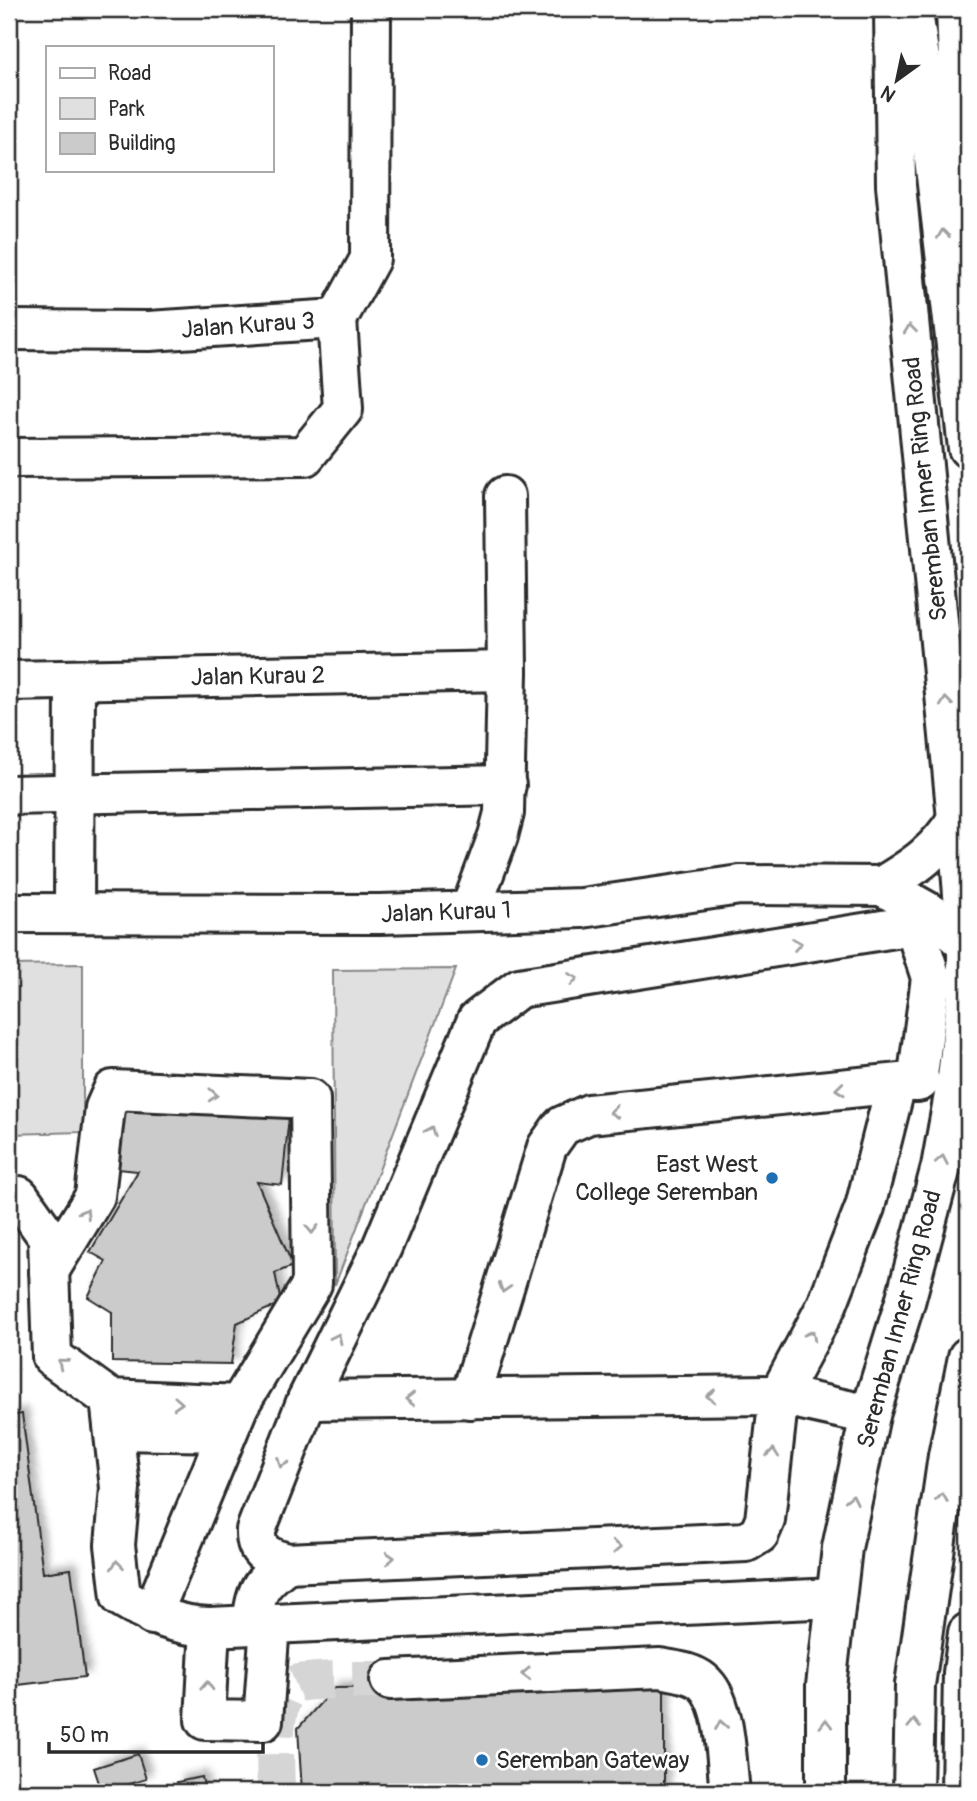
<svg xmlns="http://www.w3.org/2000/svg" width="977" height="1801" viewBox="0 0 977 1801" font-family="Pangolin,sans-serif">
  <defs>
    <filter id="shadow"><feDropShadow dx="6" dy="-6" stdDeviation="3.5" flood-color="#0004"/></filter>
  </defs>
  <rect width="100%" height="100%" fill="#fff"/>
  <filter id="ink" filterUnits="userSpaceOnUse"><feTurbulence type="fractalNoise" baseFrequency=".0143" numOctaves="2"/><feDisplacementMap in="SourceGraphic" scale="14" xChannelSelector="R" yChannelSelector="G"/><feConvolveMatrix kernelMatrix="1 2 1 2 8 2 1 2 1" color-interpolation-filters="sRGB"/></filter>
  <g filter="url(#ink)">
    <g fill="#e0e0e0" stroke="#868686" stroke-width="2">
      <polygon points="83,964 83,1132 9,1134 9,965"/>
      <polygon points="456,969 335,1285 333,970"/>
    </g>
    <g fill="#cbcbcb" stroke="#2b2b2b" stroke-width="2" filter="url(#shadow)">
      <polygon points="125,1100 289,1116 282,1185 257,1182 293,1266 275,1273 281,1303 237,1323 231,1364 112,1362 112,1312 88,1297 106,1261 90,1252 138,1171 118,1169"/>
      <polygon points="22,1414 43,1573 71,1569 85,1677 9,1686 9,1416"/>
      <polygon points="664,1684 664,1792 302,1792 298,1728 334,1688"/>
      <polygon points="138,1754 146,1779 102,1792 94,1768"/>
      <polygon points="202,1777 205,1792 179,1792 177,1782"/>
    </g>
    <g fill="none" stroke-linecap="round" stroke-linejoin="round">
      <path stroke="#d5d5d5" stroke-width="38" stroke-dasharray="38 19" stroke-linecap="butt" d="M276,1792C276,1767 269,1694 296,1684C309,1679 372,1680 390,1680"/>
      <defs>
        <g id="minor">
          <polyline points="9,330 149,331 337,319 370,259 371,9"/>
          <polyline points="9,458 305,456 343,409 337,319"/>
          <polyline points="9,681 507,671"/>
          <polyline points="9,795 506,785"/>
          <path d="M882,886C914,867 938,851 957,819"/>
          <polyline points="470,911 498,836 504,813 507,671 505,496"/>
          <polyline points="9,913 380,914 582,908 740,885 882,886 937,917 967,945"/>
          <polyline points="74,913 75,680"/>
          <path d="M896,1084L865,1207L827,1305L779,1395L765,1520L759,1534L746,1542L287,1563C267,1557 255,1552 256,1530L307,1400L382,1247L477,1020L519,988L914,925L931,978L917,1082"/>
          <path d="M19,1196L48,1237L52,1357L110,1399L120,1488L115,1545L121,1597C149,1614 176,1626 210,1627L835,1598"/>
          <polyline points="49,1271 95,1196 105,1108 113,1090 310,1099 312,1284 239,1405"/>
          <polyline points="110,1399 239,1405 152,1615"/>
          <polyline points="470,1399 547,1147 562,1126 589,1114 920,1081"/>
          <polyline points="307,1400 779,1395 870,1415"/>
          <polyline points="115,1430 227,1432"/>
          <path d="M252,1625C256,1590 259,1584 287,1563"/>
          <polyline points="210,1627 205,1720 263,1721 270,1624"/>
          <path d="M390,1680L660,1668C674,1671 691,1672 702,1681C727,1701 726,1762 730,1792"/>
        </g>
        <g id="major">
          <polyline points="956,9 962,164 968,207"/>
          <polyline points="914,19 931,133 968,448"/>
          <polyline points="826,1792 826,1686 842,1548 870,1415 905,1302 941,1167 957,1078 967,994 967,945 957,819 896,185 894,9"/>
          <polyline points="913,1792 915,1685 948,1456 968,1357"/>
          <polyline points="961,1792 963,1673 968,1633"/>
        </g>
      </defs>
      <use href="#minor" stroke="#2b2b2b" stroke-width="44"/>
      <use href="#major" stroke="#2b2b2b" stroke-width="44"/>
      <use href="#minor" stroke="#fff" stroke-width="38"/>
      <use href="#major" stroke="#fff" stroke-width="38"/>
    </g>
    <defs><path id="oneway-chevron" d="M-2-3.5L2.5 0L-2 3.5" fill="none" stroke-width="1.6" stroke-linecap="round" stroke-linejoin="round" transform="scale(1.75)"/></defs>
    <g stroke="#a0a0a0">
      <use href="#oneway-chevron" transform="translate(943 234) rotate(-97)"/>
      <use href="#oneway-chevron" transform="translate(910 329) rotate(-96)"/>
      <use href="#oneway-chevron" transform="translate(946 702) rotate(-96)"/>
      <use href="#oneway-chevron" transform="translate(797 944) rotate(-9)"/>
      <use href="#oneway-chevron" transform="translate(573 979) rotate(-9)"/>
      <use href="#oneway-chevron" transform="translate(840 1089) rotate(174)"/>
      <use href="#oneway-chevron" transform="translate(213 1095) rotate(3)"/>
      <use href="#oneway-chevron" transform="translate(614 1112) rotate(174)"/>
      <use href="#oneway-chevron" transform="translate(431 1131) rotate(-67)"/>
      <use href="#oneway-chevron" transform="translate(942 1160) rotate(-79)"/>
      <use href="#oneway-chevron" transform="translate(85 1213) rotate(-59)"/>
      <use href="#oneway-chevron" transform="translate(312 1229) rotate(89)"/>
      <use href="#oneway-chevron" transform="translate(504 1288) rotate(107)"/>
      <use href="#oneway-chevron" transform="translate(811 1335) rotate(-62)"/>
      <use href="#oneway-chevron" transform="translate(337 1338) rotate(-64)"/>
      <use href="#oneway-chevron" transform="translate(62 1363) rotate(-141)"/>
      <use href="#oneway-chevron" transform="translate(711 1396) rotate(179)"/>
      <use href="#oneway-chevron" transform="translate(410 1399) rotate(180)"/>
      <use href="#oneway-chevron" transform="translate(178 1403) rotate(3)"/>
      <use href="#oneway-chevron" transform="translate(773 1453) rotate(-84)"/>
      <use href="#oneway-chevron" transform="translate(282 1463) rotate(112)"/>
      <use href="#oneway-chevron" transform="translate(942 1498) rotate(-82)"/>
      <use href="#oneway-chevron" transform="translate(852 1499) rotate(-78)"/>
      <use href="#oneway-chevron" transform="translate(617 1547) rotate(-3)"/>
      <use href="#oneway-chevron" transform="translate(390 1558) rotate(-3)"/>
      <use href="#oneway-chevron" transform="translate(117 1565) rotate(-96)"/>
      <use href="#oneway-chevron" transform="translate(526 1674) rotate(178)"/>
      <use href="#oneway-chevron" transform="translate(207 1686) rotate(-87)"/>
      <use href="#oneway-chevron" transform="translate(826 1724) rotate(-90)"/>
      <use href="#oneway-chevron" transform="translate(914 1724) rotate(-89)"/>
      <use href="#oneway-chevron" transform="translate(721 1725) rotate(-100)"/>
    </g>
  </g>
  <g fill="#1f6fb2" stroke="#fff" stroke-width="2.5">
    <circle cx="772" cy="1178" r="7"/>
    <circle cx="482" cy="1760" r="7"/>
  </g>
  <g text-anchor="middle" stroke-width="5" stroke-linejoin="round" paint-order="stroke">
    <g font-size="24" fill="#2b2b2b" stroke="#fff">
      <text transform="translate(248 325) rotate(-4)" y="8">Jalan Kurau 3</text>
      <text transform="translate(925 489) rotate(-96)" y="8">Seremban Inner Ring Road</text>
      <text transform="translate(258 676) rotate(-1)" y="8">Jalan Kurau 2</text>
      <text transform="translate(446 912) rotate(-2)" y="8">Jalan Kurau 1</text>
      <text transform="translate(899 1319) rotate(-75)" y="8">Seremban Inner Ring Road</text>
    </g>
    <g font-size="24" fill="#2b2b2b" stroke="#fff" text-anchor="end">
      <text x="758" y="1172">East West<tspan x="758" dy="28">College Seremban</tspan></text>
      <text x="496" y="1768" text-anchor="start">Seremban Gateway</text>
    </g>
  </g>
  <rect width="977" height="1801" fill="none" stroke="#fff" stroke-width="35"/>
  <rect x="18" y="18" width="942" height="1766" fill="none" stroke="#2b2b2b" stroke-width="2.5" filter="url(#ink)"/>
  <rect x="46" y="46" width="228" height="126" fill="#ffffff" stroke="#aaaaaa" stroke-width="2"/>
  <rect x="60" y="68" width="35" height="10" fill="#ffffff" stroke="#aaaaaa" stroke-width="2"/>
  <text x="108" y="80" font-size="21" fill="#2b2b2b">Road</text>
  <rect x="60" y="98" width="35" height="21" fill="#e0e0e0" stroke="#aaaaaa" stroke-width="2"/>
  <text x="108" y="116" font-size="21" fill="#2b2b2b">Park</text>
  <rect x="60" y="133" width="35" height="21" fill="#cbcbcb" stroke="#aaaaaa" stroke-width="2"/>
  <text x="108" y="150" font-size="21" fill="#2b2b2b">Building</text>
  <g transform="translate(897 80) rotate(213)" stroke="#ffffff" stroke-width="5" paint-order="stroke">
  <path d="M0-5L12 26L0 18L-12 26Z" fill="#2b2b2b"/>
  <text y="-10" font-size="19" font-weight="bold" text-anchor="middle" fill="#2b2b2b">N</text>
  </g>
  <path d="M49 1742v10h214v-10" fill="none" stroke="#2b2b2b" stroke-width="3.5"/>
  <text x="60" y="1742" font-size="21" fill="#2b2b2b" stroke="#ffffff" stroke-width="5" paint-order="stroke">50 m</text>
</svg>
